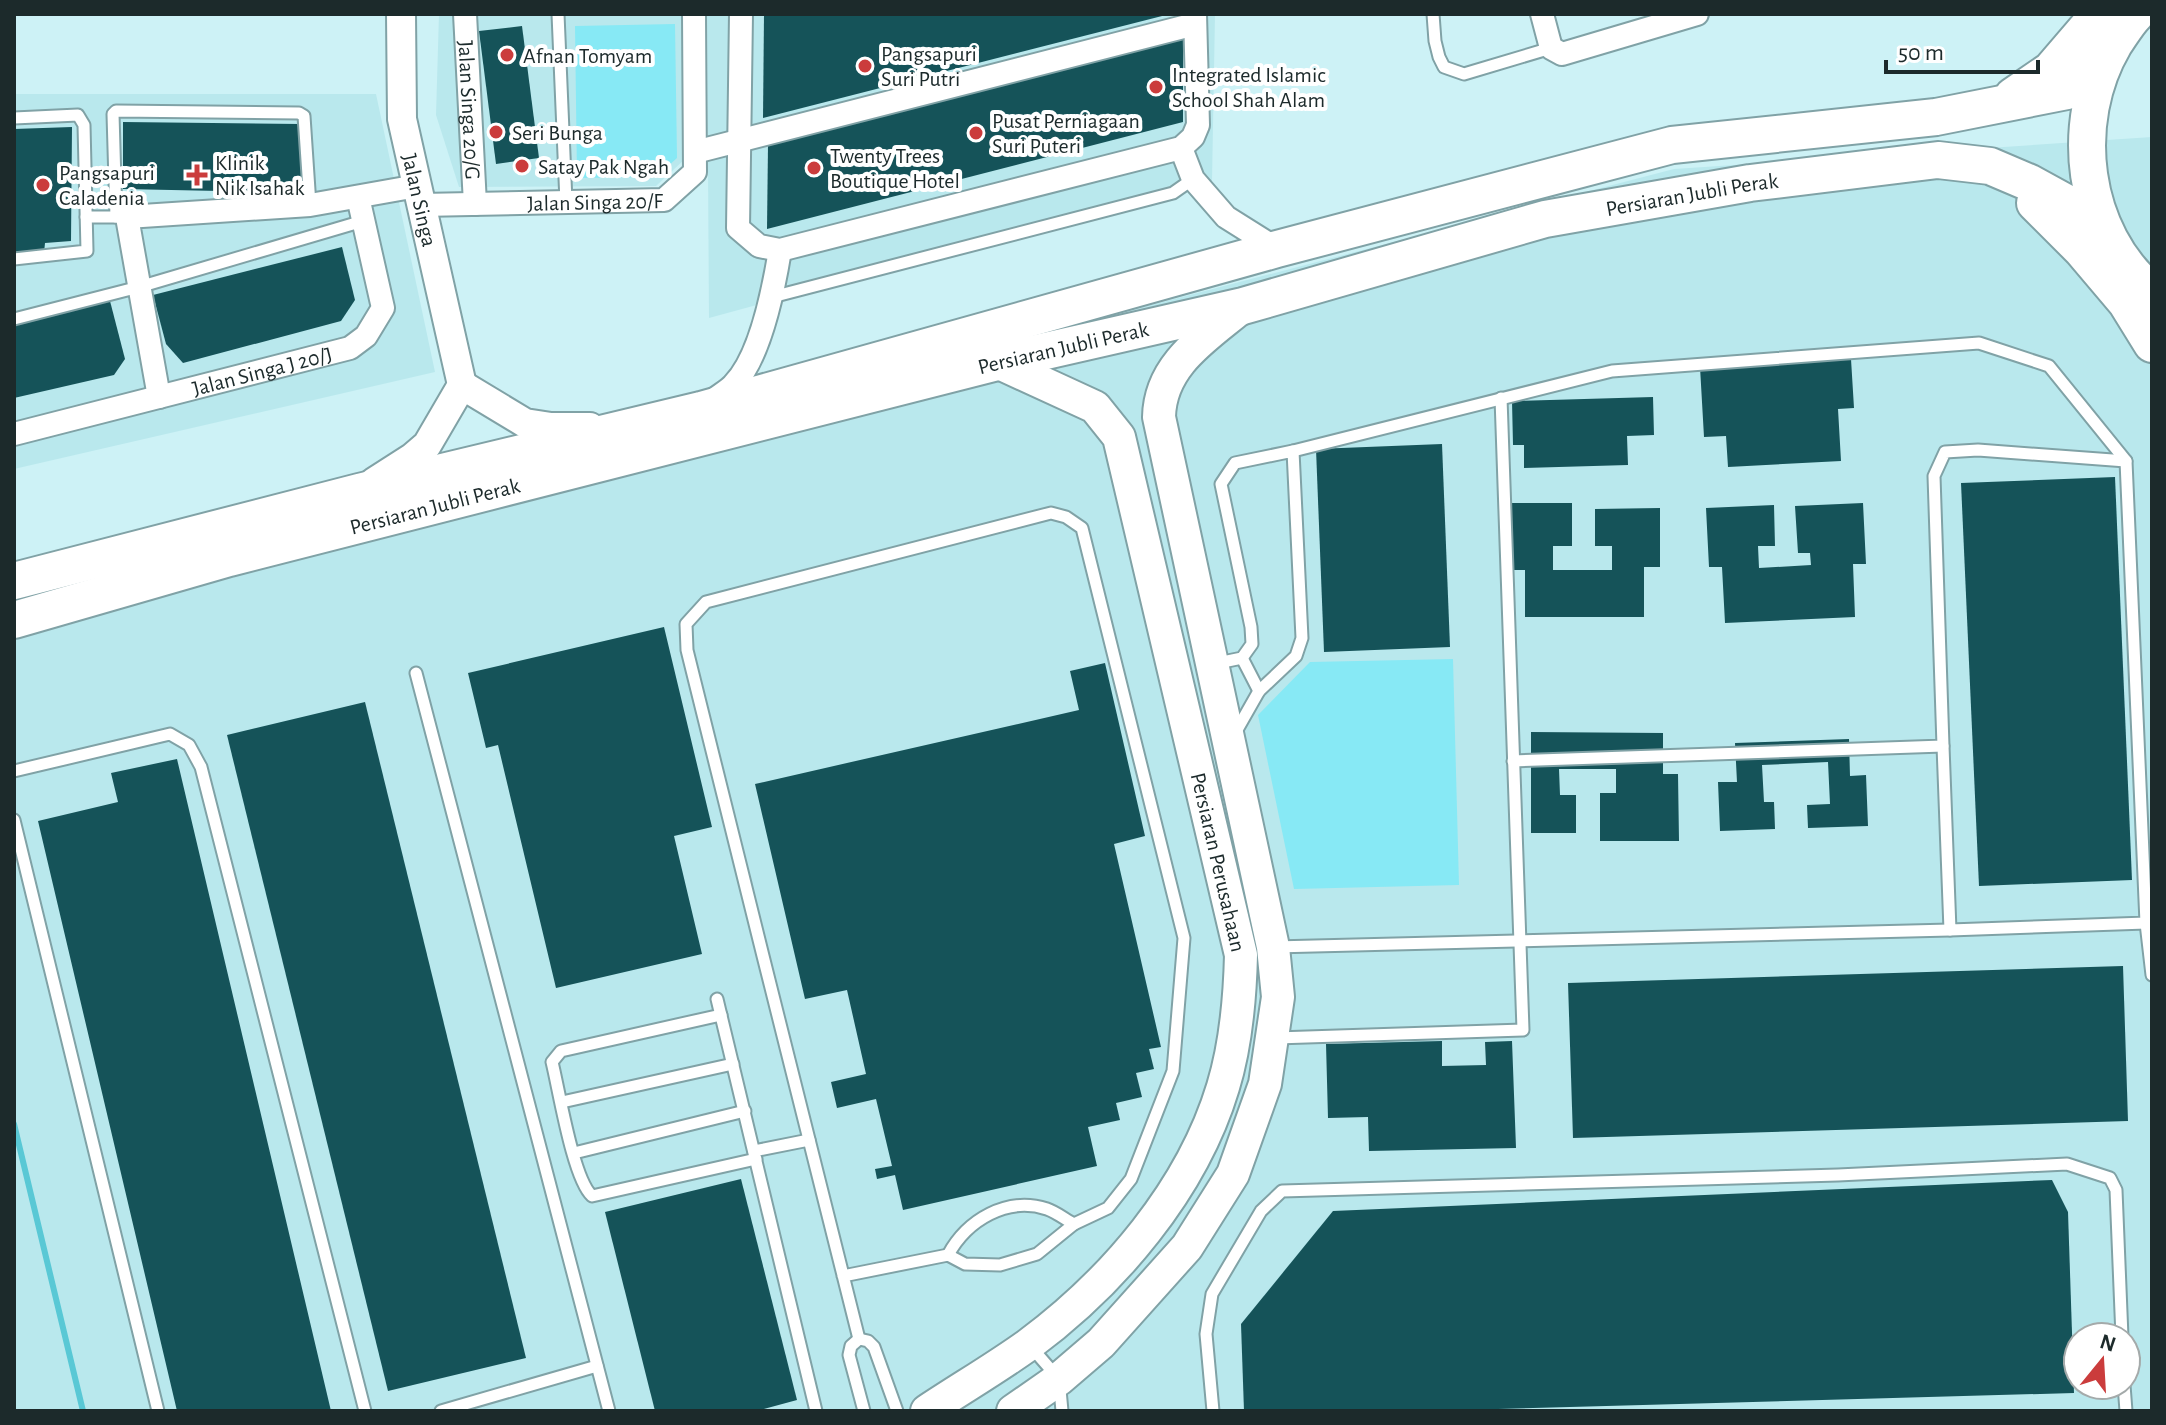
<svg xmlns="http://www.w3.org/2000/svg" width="2166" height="1425" viewBox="0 0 2166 1425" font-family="'Alegreya Sans',sans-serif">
  <rect width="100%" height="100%" fill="#cdf2f6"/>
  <g fill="#b9e8ed" fill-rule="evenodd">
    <polygon points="439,14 685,14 685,159 656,186 459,187 436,115"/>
    <polygon points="707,14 1215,14 1212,181 709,318"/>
    <polygon points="14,94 376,94 435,372 14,469"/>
    <path d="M2152,137V1411H14V601L1674,169ZM2078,1337H2126V1385H2078Z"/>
  </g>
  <g fill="#87e9f5">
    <polygon points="675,24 677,158 656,177 577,178 575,26"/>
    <polygon points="1453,659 1459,885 1294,889 1258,715 1310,662"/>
  </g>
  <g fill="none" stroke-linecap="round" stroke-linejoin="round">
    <polyline stroke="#59c8d5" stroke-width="6" points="14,1124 83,1411"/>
  </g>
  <g fill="#155359">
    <polygon points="764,14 1166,14 1166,15 763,118"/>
    <polygon points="522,26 539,158 496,164 479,31"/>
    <polygon points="1183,38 1183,122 767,229 768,145"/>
    <polygon points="123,122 300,124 302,183 264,192 123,189"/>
    <polygon points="72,127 71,241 45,243 44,253 14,253 14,129"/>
    <polygon points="342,247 355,300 341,321 183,363 166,344 153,295"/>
    <polygon points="110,301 125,359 114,375 14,398 14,325"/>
    <polygon points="1851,359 1854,408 1838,409 1841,461 1728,467 1726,436 1704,437 1700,367"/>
    <polygon points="1653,397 1654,435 1627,436 1628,465 1524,468 1524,445 1513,445 1512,401"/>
    <polygon points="1442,444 1450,647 1324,652 1316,449"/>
    <polygon points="2115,477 2132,880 1979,886 1961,483"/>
    <polygon points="1511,503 1572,503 1572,546 1553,546 1553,570 1612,570 1612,546 1595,546 1595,509 1660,508 1660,567 1644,567 1644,617 1525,617 1525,570 1511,570"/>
    <polygon points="1863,503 1866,564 1853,564 1855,617 1725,623 1722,567 1709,567 1706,508 1774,505 1775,546 1758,546 1759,568 1811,565 1810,553 1798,553 1795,506"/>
    <polygon points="664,627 712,827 674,836 702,954 556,988 498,745 486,748 468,673"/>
    <polygon points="1105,663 1145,836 1114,844 1161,1047 1149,1049 1154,1069 1136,1073 1142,1097 1116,1103 1120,1120 1088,1127 1097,1166 903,1210 895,1175 877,1179 875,1169 892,1166 876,1099 837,1108 831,1082 866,1074 847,990 805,999 755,784 1079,710 1070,671"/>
    <polygon points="365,702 526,1358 388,1391 227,735"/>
    <polygon points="1531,732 1663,733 1663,774 1678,774 1679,841 1600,841 1600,793 1616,793 1616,769 1559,769 1560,795 1576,795 1576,833 1531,833"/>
    <polygon points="1849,739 1850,776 1866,775 1868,826 1808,828 1807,805 1830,804 1828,762 1762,765 1764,802 1774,802 1775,829 1720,831 1718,782 1737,782 1735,743"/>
    <polygon points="177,759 331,1411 177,1411 38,821 118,802 111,773"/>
    <polygon points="2123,966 2128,1121 1573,1138 1568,983"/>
    <polygon points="1442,1041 1442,1066 1486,1065 1485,1042 1512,1041 1516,1148 1369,1151 1368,1117 1328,1118 1326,1044"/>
    <polygon points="741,1179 797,1400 756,1411 655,1411 605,1212"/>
    <polygon points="2052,1180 2068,1212 2074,1393 1424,1411 1244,1411 1241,1324 1333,1211"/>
  </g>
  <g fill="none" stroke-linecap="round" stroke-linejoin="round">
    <defs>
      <g id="service">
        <polyline points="558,14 566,202"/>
        <polyline points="1433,14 1435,41 1439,57 1444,67 1464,74 1551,48"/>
        <polyline points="14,118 78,115 84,125 87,251 14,259"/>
        <polyline points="86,217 116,217"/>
        <polyline points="127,217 116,217 113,114 116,111 299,113 304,116 310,205"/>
        <polyline points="772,297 1173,193 1193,179"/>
        <polyline points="14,319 139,287 363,221"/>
        <polyline points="1293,451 1612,371 1979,343 2049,366 2126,461 2146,923 1950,930 1943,746"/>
        <polyline points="1242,658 1259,691"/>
        <polyline points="1213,664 1242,658 1252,644 1251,627 1221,484 1235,463 1293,451 1302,638 1296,656 1259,691 1234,735"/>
        <polyline points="416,673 609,1411"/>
        <polyline points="1513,761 1943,746 1934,476 1945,452 1978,450 2126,461"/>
        <polyline points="14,771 170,734 189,745 201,767 365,1411"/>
        <polyline points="14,820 158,1411"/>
        <polyline points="2146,923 2152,975"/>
        <polyline points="1274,947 1950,930"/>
        <polyline points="717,999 816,1411"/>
        <path d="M721,1015L561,1051L552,1062C559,1090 573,1179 592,1196L756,1159"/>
        <polyline points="1276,1038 1523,1030 1501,398"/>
        <polyline points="562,1102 733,1064"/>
        <polyline points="754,1151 809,1140"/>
        <polyline points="574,1153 745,1111"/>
        <path d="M948,1255C967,1220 1007,1196 1047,1209C1056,1212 1066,1220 1074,1224"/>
        <path d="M843,1276L948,1255L965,1264L1000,1265L1037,1254L1074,1224L1108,1208L1131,1179L1173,1071L1184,938L1082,528L1066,517L1051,513L706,602L686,624L687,650C744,880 801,1109 859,1339"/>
        <polyline points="1032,1348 1059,1379 1062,1411"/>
        <polyline points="2124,1385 2126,1411"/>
        <polyline points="441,1411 597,1366"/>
        <polyline points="864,1411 849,1355 851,1346 859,1339 868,1341 874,1347 897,1411"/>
        <polyline points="1213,1411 1206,1334 1212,1294 1261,1211 1282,1191 1838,1175 2067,1164 2110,1178 2116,1190 2122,1337"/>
      </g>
      <g id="minor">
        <path id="s1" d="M465,14L475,204"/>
        <polyline points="741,14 738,228 759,246 780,250 1181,148 1193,137 1198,125 1195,14"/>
        <polyline points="1542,14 1551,48 1562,54 1697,14"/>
        <polyline points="1181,148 1193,179 1226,217 1277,249"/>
        <polyline points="695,152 1195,24"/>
        <path id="s2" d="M421,205L664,200L695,172L694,14"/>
        <polyline points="159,397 127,217 310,205 417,186"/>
        <path d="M715,399C721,394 729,390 734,384C761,356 774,287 780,250"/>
        <path id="s3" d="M14,434L350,348L366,336L383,308L358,197"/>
      </g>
      <g id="tertiary">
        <path id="s4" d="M401,14L402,119L462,385"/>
        <polyline points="462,385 525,423 551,427 590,427"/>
        <polyline points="374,482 413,457 427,445 462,385"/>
      </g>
      <g id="secondary">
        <path d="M927,1411C960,1389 996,1368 1028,1345C1113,1282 1192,1190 1223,1087C1235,1048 1240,996 1241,955L1119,437L1095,407L997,362"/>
        <path d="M1013,1411L1059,1379L1101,1343L1187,1247L1233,1174L1265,1084L1278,997L1273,947L1159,417C1160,364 1206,337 1243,306"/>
      </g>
      <g id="primary">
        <path d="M2136,14C2127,23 2121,34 2114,44C2068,122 2081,233 2152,292"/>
        <polyline points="2013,96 2051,70 2099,14"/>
        <polyline points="2035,203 2082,250 2126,302 2152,344"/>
        <polyline points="14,581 359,492 701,410 1277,249 1672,145 1936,117 2067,91 2101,66"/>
        <path id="s5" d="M14,620L229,558L997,362L1243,306L1545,219L1750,183L1938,160L1990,166L2030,183L2072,206L2106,235"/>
      </g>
    </defs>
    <use href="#service" stroke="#80a2a6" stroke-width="15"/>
    <use href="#minor" stroke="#80a2a6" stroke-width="26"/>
    <use href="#tertiary" stroke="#80a2a6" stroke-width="32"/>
    <use href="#secondary" stroke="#80a2a6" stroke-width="36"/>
    <use href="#primary" stroke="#80a2a6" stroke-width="40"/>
    <use href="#service" stroke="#fff" stroke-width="11"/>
    <use href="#minor" stroke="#fff" stroke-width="22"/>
    <use href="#tertiary" stroke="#fff" stroke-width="28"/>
    <use href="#secondary" stroke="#fff" stroke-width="32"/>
    <use href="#primary" stroke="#fff" stroke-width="36"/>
  </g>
  <g fill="#cb3c3c" stroke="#fff" stroke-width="3">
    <circle cx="507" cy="55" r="8"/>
    <circle cx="865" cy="66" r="8"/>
    <circle cx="1156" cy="87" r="8"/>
    <circle cx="496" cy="132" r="8"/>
    <circle cx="976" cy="133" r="8"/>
    <circle cx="522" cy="166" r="8"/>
    <circle cx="814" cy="168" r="8"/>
    <path d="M193 163h8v8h8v8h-8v8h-8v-8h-8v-8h8z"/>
    <circle cx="43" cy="185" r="8"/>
  </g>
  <g text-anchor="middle" stroke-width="8" stroke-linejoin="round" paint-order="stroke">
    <g font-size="22" fill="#1c2a2b" stroke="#fff" text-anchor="start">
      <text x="881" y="61">Pangsapuri<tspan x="881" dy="25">Suri Putri</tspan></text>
      <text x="523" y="63">Afnan Tomyam</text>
      <text x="1172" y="82">Integrated Islamic<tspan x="1172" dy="25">School Shah Alam</tspan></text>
      <text x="992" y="128">Pusat Perniagaan<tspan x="992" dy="25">Suri Puteri</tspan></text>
      <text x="512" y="140">Seri Bunga</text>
      <text x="830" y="163">Twenty Trees<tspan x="830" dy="25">Boutique Hotel</tspan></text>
      <text x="215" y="170">Klinik<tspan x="215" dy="25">Nik Isahak</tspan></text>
      <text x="538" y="174">Satay Pak Ngah</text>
      <text x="59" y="180">Pangsapuri<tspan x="59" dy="25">Caladenia</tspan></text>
    </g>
    <g font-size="22" fill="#1c2a2b" stroke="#fff">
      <text dy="8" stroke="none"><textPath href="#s1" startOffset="96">Jalan Singa 20/G</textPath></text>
      <text dy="8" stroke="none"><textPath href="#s5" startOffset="1732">Persiaran Jubli Perak</textPath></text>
      <text dy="8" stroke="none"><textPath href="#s2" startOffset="174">Jalan Singa 20/F</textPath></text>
      <text dy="8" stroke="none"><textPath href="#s4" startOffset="188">Jalan Singa</textPath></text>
      <text dy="8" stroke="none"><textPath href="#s5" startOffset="1084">Persiaran Jubli Perak</textPath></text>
      <text dy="8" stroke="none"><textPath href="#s3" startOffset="256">Jalan Singa J 20/J</textPath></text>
      <text dy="8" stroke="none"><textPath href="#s5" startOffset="436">Persiaran Jubli Perak</textPath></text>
      <text transform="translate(1219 862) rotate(77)" y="8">Persiaran Perusahaan</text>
    </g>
  </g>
  <rect width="2166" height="1425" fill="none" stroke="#1c2a2b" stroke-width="32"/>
  <g transform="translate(2102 1361) rotate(18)"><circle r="38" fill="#ffffff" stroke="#a4aaaa" stroke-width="2"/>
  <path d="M0-6L14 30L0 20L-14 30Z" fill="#cb3c3c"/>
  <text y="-12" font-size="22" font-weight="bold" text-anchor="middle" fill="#1c2a2b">N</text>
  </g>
  <path d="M1886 60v12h152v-12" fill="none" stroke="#1c2a2b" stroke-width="4"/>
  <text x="1898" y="60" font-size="24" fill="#1c2a2b" stroke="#ffffff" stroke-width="6" paint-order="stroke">50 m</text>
</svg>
